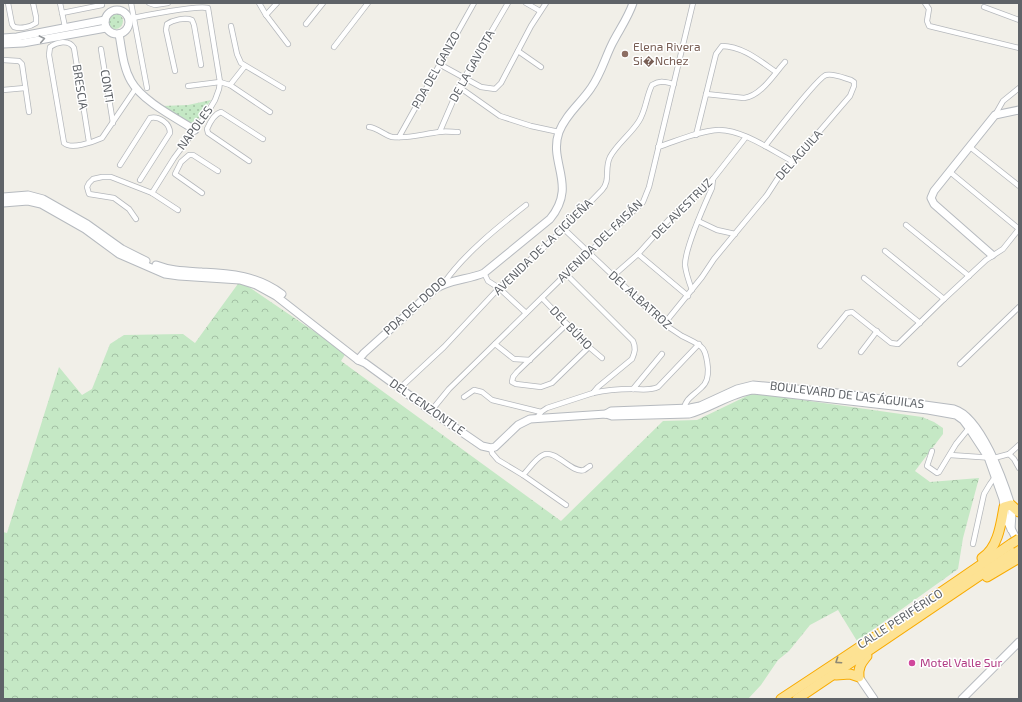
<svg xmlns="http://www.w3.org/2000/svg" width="1022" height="702" viewBox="0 0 1022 702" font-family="'Exo 2',sans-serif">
  <defs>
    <pattern id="forest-crowns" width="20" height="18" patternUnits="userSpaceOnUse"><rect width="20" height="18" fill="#c5e8c5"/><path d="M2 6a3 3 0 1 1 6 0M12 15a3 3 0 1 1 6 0" fill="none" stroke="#a3c0a4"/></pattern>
    <pattern id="park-dots" width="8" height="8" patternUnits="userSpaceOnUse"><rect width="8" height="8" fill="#c5e8c5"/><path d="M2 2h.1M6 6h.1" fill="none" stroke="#a3c0a4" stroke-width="1.8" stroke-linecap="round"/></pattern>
  </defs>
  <rect width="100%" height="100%" fill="#f1efe8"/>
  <polygon fill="url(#forest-crowns)" points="240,281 346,353 341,361 561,521 663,421 697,420 753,393 922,417 934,422 943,428 943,434 915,471 930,482 979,478 963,538 958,569 857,641 838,610 810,625 789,651 778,660 761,685 748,699 3,699 3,532 7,533 59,367 82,395 92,389 110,344 124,335 183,334 195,343"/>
  <g fill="url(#park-dots)">
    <circle cx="115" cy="21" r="8"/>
    <polygon points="211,100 194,125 162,106 188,105"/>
  </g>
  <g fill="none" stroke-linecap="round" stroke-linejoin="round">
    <defs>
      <g id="street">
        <path d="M8,3L12,24L14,27C21,29 30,27 36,23V17L33,3"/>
        <polyline points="60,3 65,27"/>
        <polyline points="131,3 147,88"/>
        <polyline points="149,3 155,5 168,3"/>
        <polyline points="259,3 266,15 288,44"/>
        <polyline points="526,3 540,11"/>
        <polyline points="925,3 929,9 927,21 929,26 1019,48"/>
        <polyline points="984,7 1019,20"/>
        <polyline points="62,13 102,5"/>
        <polyline points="266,15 277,3"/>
        <path d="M128,19C142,16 197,5 208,8L220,82L219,89L215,100L206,115L174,158L152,193"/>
        <polyline points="306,24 323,3"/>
        <polyline points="231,26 237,54 241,63 283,88"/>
        <polyline points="334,47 368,3"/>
        <polyline points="101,49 113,123"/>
        <polyline points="518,51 541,67"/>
        <polyline points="3,60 19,61 22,64 29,112"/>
        <polyline points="439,64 481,87 495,89 501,83 531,26 546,3"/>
        <path d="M175,71L166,30L167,24C173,20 185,17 192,20L194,25L201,65"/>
        <polyline points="230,85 245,66"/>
        <polyline points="188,86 220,82 230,85 270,112"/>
        <polyline points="459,87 500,116 531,126 559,132"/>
        <polyline points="3,90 25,88"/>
        <path d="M706,94L744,98C761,96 774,74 785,62"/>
        <polyline points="995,115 1003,101 1019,88"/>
        <path d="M369,127C378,128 384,135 392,137C408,139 423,134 439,132C445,131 452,132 458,132"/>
        <polyline points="440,131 459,87 508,3"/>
        <path d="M696,135L716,54L722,46C742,46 760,61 776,72"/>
        <polyline points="399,137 474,3"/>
        <path d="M89,142L74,48C69,39 57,42 50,47L49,55L64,143C71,150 93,142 102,138L136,88"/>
        <path d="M658,147C677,141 698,131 718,130C741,129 771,150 792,161"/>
        <polyline points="970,147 1019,186"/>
        <path d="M249,161L208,133L207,129C210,122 214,114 221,112L263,139"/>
        <path d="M120,165L150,118C159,116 170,123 170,133L140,180"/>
        <polyline points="950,172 1019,229"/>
        <polyline points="202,193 175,174 181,162 189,155 193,155 218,171"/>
        <polyline points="136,219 129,209 114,198 89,194 87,187 89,183 93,179 102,177 111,177 152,193 178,210"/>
        <polyline points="698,221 717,230 735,234"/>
        <polyline points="906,225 969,276"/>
        <path d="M564,229L664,324C670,328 676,332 682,336C702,346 706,345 708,369C708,377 707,383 701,388C694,395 685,399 684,409"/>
        <polyline points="885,251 944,299"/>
        <polyline points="638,254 688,296"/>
        <polyline points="484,273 488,281 499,288 526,313"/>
        <path d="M566,274L633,341C636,348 635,352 632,359L598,387L593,393"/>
        <polyline points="613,276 638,254 673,215 686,206 713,179 746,137"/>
        <polyline points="864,278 920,323"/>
        <path d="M444,283C464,254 498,227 526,205"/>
        <path d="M692,290C689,282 686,274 685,265C685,247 704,206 712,188L713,179"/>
        <polyline points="542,298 589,347 602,358"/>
        <polyline points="567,324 517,372 513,377 512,382 516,384 541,387 552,383 589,347"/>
        <path d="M664,324L702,277L714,259L767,195L780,175L812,140L850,96L854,86V82L851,80C844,78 833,73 826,75C818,77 773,136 765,146"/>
        <polyline points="495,344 514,359 530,360"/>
        <polyline points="820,346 847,313 852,312 891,343 898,344 944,299 986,260 1003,249 1019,229"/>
        <polyline points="861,352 877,331"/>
        <polyline points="960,364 1019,307"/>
        <path d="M400,388L444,347L499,288L564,229L602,190C611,180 604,169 610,157C617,144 631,134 639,121C646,110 646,97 652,85C660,80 665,82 674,84"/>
        <polyline points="633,389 662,354"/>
        <polyline points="464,397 474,390 482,392 492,400 541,412"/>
        <polyline points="431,411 449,389 566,274 643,202 649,187 693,3"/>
        <path d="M537,418L541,412L547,408L593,393C606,390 619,389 632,389C641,389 649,391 658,387L699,344"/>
        <polyline points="491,448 492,453 498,460 523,475 566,505"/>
        <polyline points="932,451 927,466 937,473 939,472 956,444 969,428"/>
        <polyline points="1009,454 1014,459 1019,468"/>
        <polyline points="950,455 994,458 1009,454 1019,445"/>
        <path d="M523,475C529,469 536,458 543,455C556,449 572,474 584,470C586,469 588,467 590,466"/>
        <polyline points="973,544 984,494 990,484 995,477"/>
      </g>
      <g id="secondary">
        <circle cx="117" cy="22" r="12"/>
        <path d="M119,34C122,50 123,67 131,81C142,101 176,118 195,130"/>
        <polyline points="3,38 17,37 105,20"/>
        <polyline points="3,44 23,43 106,28"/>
        <polyline points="3,197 28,195 43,199 87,224 122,249 146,261"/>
        <path d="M3,203L28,201L41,204L85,229L119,254L165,274L179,276L240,280L256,285L276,296L358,360L365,363L431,411L482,446L491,448L495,447L518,425L530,419L606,414L612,416L689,414C711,408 731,393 753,390L928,410L956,415L963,420L969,428L988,457L1003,499L1006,519L1019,544"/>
        <polyline points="992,255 934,204 931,198 934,191 995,115 1019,110"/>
        <path d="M156,265C171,271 186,271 202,272C231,273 258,276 282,294"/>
        <path d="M358,360L364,353L435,289C450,279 468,280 484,273L550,219C578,185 548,163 559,132C566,114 581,103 591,88C601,74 605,58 612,44C619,30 628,18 633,3"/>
        <path d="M606,414L611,411L690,408L700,406L737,389L753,385L830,392L954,409C981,417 1003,480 1011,505L1012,513L1011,529"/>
        <polyline points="859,677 874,699"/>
        <polyline points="962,699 1019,642"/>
      </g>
      <g id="highway">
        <path d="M982,558C998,548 1001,524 1004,507L1011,505L1019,512"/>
        <polyline points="987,577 1019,558"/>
        <path d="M836,675L850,674L859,677C858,668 861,663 867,656"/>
        <path d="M781,699C859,648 935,597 1011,544"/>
        <polyline points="797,699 1019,549"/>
      </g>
    </defs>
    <use href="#street" stroke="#b5b8bc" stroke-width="6"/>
    <use href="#secondary" stroke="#b6babf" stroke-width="9"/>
    <use href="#highway" stroke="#f9ab00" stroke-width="11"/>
    <use href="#street" stroke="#fff" stroke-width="4.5"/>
    <use href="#secondary" stroke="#fff" stroke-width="7"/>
    <use href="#highway" stroke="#fde293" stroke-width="9"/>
    <defs>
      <polyline id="highway-bridge" points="1011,544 1019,539"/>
    </defs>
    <use href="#highway-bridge" stroke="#f9ab00" stroke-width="11" stroke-linecap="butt"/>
    <use href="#highway-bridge" stroke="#fde293" stroke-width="9"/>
  </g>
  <defs><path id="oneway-chevron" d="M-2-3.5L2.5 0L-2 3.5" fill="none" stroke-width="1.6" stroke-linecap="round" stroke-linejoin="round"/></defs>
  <use stroke="#979a9d" href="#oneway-chevron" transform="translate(42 39) rotate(-11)"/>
  <use stroke="#8e8975" href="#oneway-chevron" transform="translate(838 661) rotate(146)"/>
  <circle fill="#8d6e63" stroke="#fff" stroke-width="1.5" cx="625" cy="54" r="4"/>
  <circle fill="#d1479c" stroke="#fff" stroke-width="1.5" cx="912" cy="663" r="4"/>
  <g text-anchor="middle" stroke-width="3" stroke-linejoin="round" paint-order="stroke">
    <g font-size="12" fill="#785e54" stroke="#fff" text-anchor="start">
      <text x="633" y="51">Elena Rivera<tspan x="633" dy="14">Si�Nchez</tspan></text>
    </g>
    <g font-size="12" fill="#5f6368" stroke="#fff">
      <text transform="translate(472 66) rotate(-61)" y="4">DE LA GAVIOTA</text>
      <text transform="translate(436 70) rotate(-61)" y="4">PDA DEL GANZO</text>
      <text transform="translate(107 86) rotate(81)" y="4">CONTI</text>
      <text transform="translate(80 87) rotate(81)" y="4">BRESCIA</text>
      <text transform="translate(195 128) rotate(-54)" y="4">NAPOLES</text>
      <text transform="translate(799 155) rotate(-48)" y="4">DEL AGUILA</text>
      <text transform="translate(682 209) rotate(-45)" y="4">DEL AVESTRUZ</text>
      <text transform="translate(600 241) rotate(-44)" y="4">AVENIDA DEL FAISÁN</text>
      <text transform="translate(543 247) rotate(-44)" y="4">AVENIDA DE LA CIGÜEÑA</text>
      <text transform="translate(640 300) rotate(42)" y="4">DEL ALBATROZ</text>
      <text transform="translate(415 306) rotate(-42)" y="4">PDA DEL DODO</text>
      <text transform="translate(571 328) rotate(46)" y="4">DEL BÚHO</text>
      <text transform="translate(847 395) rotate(7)" y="4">BOULEVARD DE LAS ÁGUILAS</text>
      <text transform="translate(427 407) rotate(35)" y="4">DEL CENZONTLE</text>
      <text transform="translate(900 619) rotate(-33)" y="4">CALLE PERIFÉRICO</text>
    </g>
    <g font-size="12" fill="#b23c85" stroke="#fff" text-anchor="start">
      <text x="920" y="667">Motel Valle Sur</text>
    </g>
  </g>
  <rect width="1022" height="702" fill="none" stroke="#5f6368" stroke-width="8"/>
</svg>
